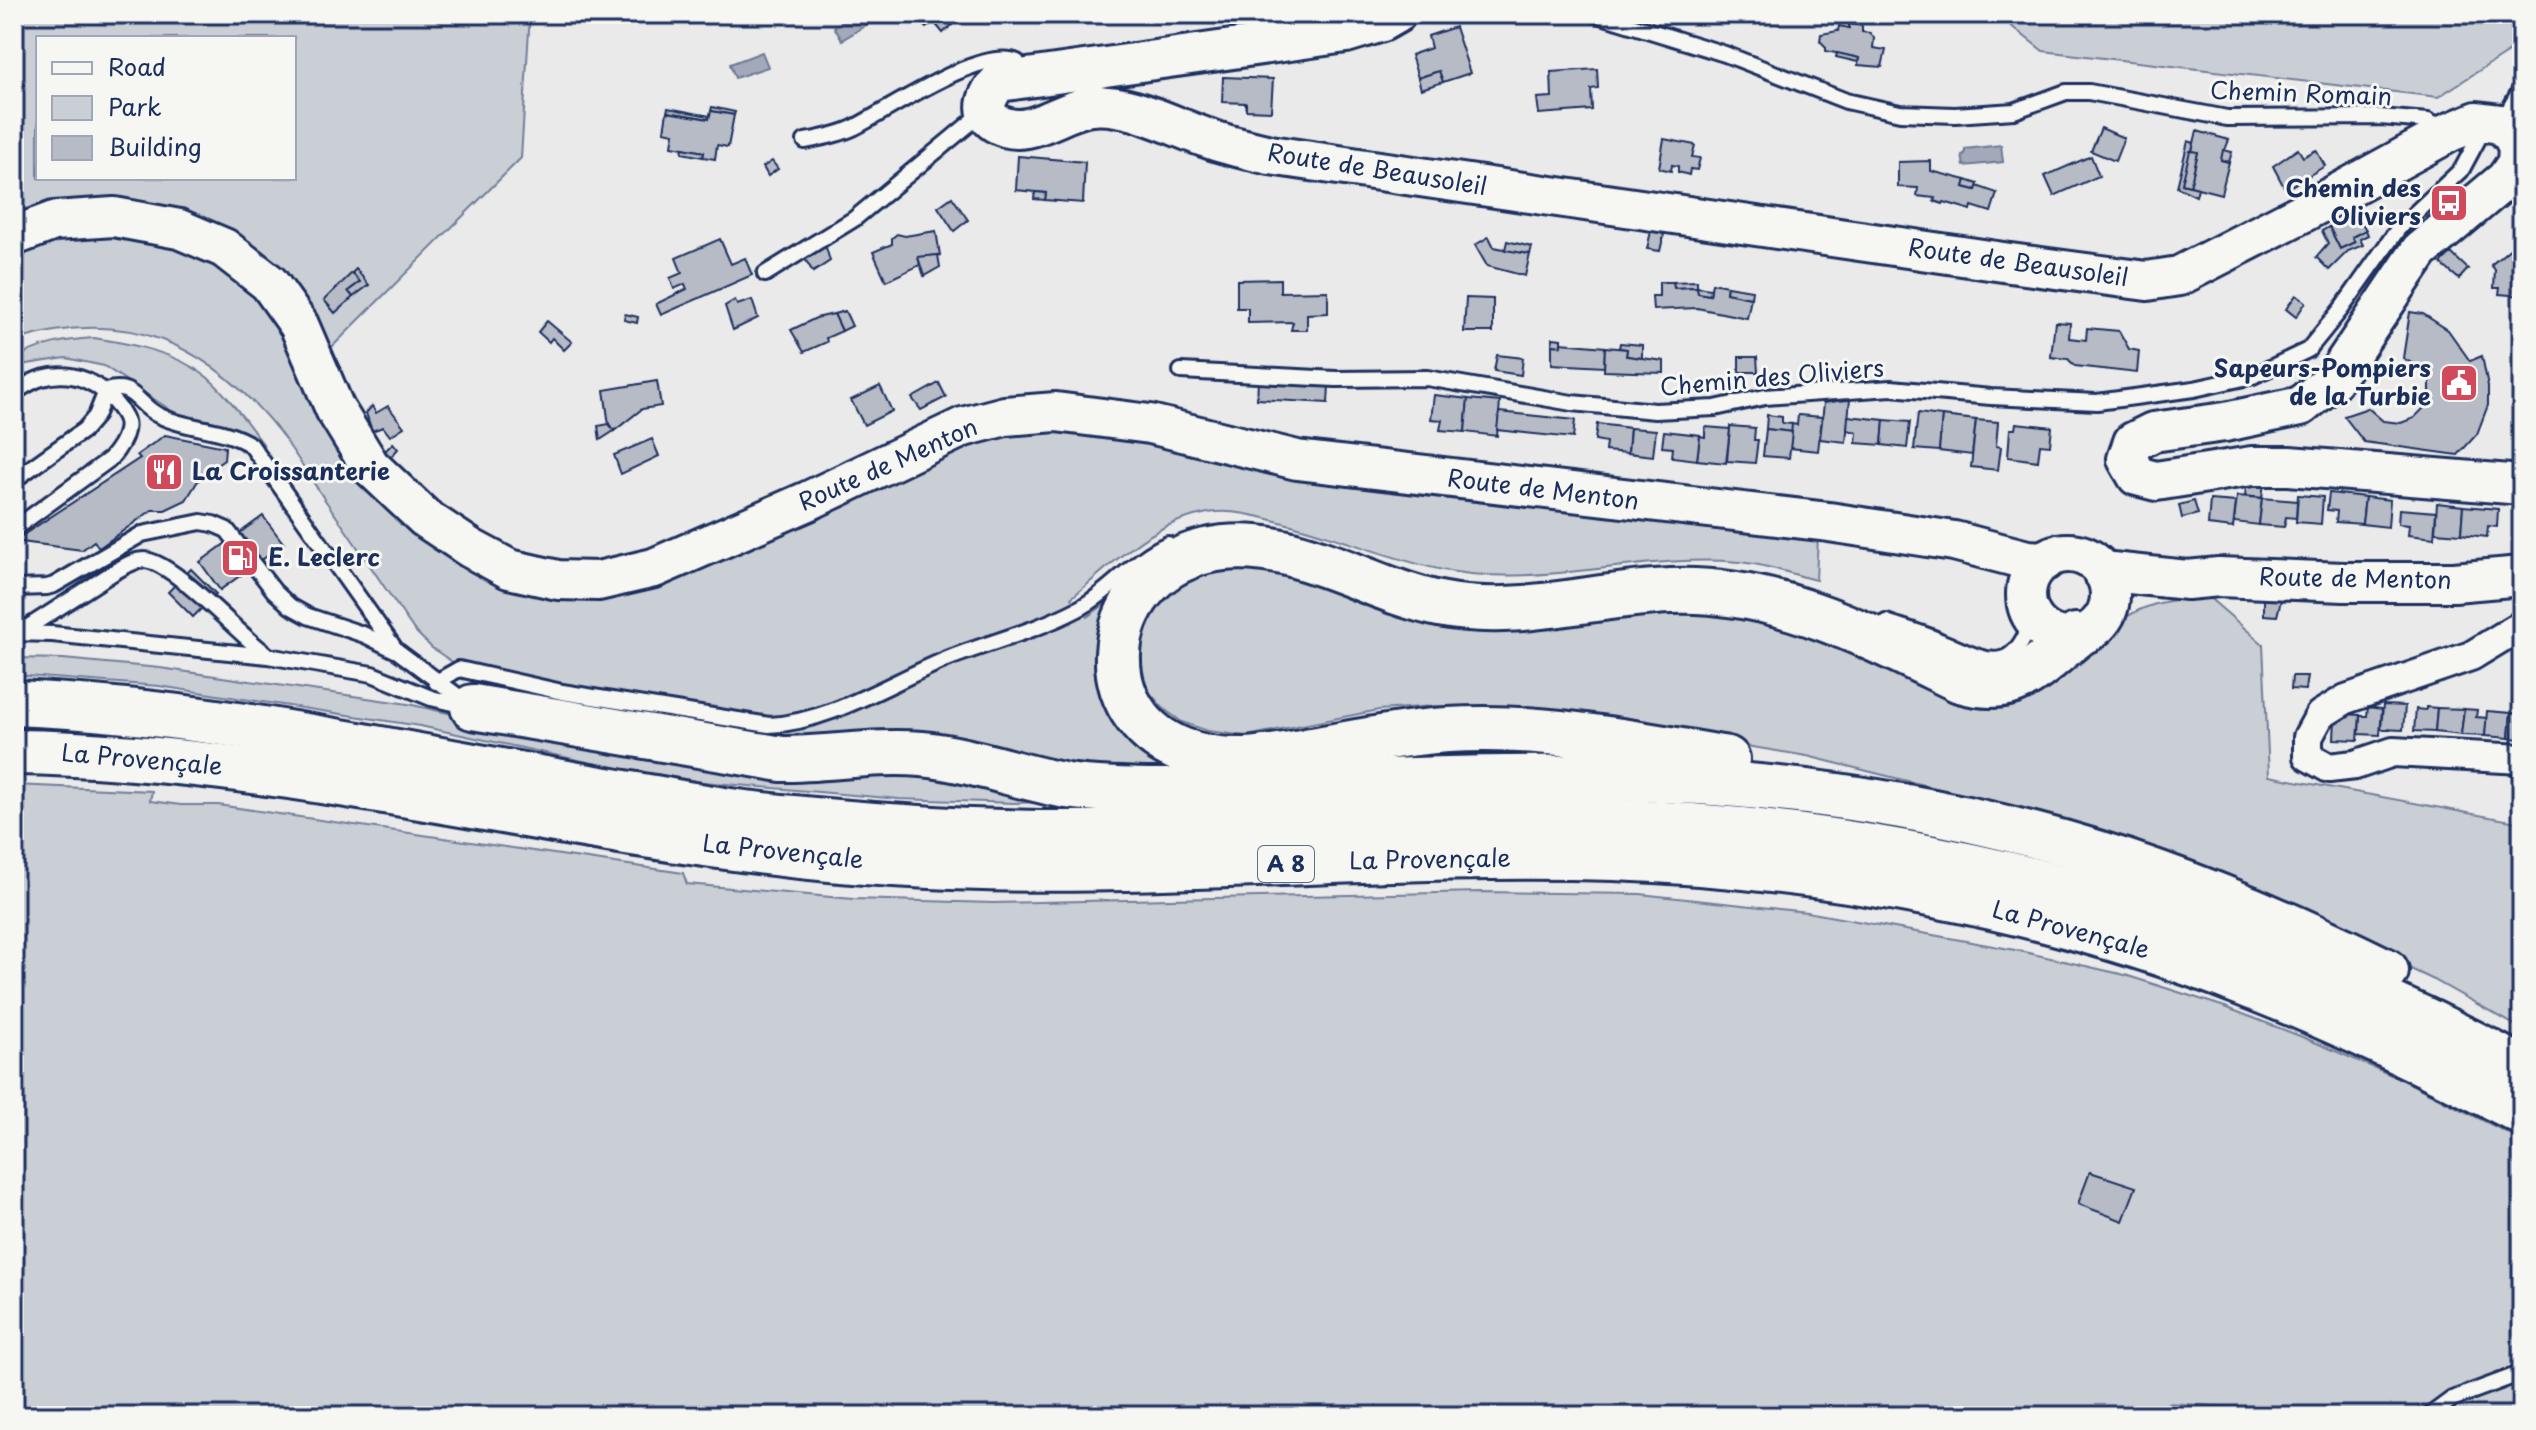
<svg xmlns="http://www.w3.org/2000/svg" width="2536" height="1430" viewBox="0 0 2536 1430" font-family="'Playpen Sans',sans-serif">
  <rect width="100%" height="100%" fill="#e9eae9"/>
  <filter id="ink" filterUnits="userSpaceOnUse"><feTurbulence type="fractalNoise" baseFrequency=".0125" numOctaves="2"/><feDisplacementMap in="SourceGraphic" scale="16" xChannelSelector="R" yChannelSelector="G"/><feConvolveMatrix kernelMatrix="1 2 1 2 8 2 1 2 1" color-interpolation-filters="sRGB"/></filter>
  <g filter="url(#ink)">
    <g fill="#caced5" stroke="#727e9a" stroke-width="2" fill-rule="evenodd">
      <path d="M14,14H530L521,158L302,377L331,433L564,590L951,445L1006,430L1081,423L1818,535L1816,580C1791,574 1765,564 1739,562C1641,553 1541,589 1443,570C1388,559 1334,535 1280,522C1257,516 1232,509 1208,513C1151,522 1114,563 1071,598L1087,617L1118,595L1105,622L1191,775L1096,772L954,737L812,743L516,694L464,670L432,648L414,630C384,587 355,543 325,500C309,476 294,451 277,429C206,342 124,306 14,341ZM38,38H294V178H38Z"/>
      <polygon points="1996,14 2522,14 2522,43 2438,97 2043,51"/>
      <path d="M94,338C133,344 175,352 207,377C229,396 246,422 264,445L243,431L225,424L175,413L104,366L66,358L14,366V359C40,344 65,340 94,338Z"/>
      <path d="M1244,565L1675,607L1782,621L1936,686L2093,647C2103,641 2107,632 2116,625C2142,602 2174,600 2206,595L2263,644L2269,776L2522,823V1029L2434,980L2261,898L2016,808L1807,756L1520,709L1434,706L1379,710L1246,736L1208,731L1182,722L1164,709L1149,692L1143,677L1140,644L1145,628L1155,608L1168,592L1218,569Z"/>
      <polygon points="14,658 63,659 160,668 408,704 514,728 914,768 1071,801 1014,803 899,799 703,782 606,766 420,726 159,686 14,675"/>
      <polygon points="14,785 152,791 150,801 181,805 218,805 683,873 687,884 853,899 993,903 1481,892 1640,894 1807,912 2015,950 2125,975 2225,1007 2305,1038 2405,1081 2522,1140 2522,1416 2371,1416 2168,1403 2165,1416 14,1416"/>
    </g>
    <g fill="#a2aaba" stroke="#6c7995" stroke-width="2">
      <polygon points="854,14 866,14 871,22 842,40 834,27"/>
      <polygon points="762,52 768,67 735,78 730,64"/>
      <polygon points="2001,145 2003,162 1964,166 1962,155 1965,154 1965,149"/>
    </g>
    <g fill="#b6bbc6" stroke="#1b2f5e" stroke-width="2">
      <polygon points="913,14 964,14 943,33 934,22 926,28"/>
      <polygon points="1849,24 1862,26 1862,32 1870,33 1874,38 1873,48 1886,50 1882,67 1858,65 1859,58 1826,51 1826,47 1820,41 1821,34 1838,31 1839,26 1849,28"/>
      <polygon points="1455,27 1470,73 1443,82 1439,71 1418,78 1411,55 1431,48 1428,36"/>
      <polygon points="1837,53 1859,58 1858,62 1836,57"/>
      <polygon points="1597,69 1598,88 1591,89 1592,110 1539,114 1537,98 1552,97 1551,72"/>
      <polygon points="1439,71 1443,82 1421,89 1418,78"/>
      <polygon points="1223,77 1273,79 1271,111 1246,110 1246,103 1222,102"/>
      <polygon points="712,107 735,112 734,115 711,111"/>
      <polygon points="668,108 710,116 709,119 667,112"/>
      <polygon points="711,111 734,115 728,147 717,145 715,159 703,157 704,152 672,146 674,133 664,131 667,112 709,119"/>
      <polygon points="2101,128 2124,138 2115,161 2091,151"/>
      <polygon points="2197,131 2229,140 2221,160 2229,162 2221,194 2190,186 2198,152 2192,151"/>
      <polygon points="1664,139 1695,145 1692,157 1700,158 1697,170 1690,169 1689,175 1678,172 1678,166 1672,165 1671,171 1659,168"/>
      <polygon points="2188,141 2194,143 2182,184 2198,188 2196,196 2177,187"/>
      <polygon points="683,148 704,152 703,157 682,153"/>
      <polygon points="2298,149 2303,157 2316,150 2325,166 2291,186 2290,184 2284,187 2273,166"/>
      <polygon points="2223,150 2232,152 2229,162 2221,160"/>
      <polygon points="2190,151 2198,152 2190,186 2182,184"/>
      <polygon points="1018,156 1085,162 1083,203 1045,200 1046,193 1016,190"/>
      <polygon points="2091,156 2099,176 2054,196 2045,176"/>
      <polygon points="772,161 778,169 768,176 763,167"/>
      <polygon points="1931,161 1931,171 1966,180 1964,187 1976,190 1977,186 1997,193 1991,212 1972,206 1971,210 1944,202 1943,204 1934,201 1935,198 1917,196 1918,188 1898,187 1898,162"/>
      <polygon points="1966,180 1978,184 1976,190 1964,187"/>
      <polygon points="1035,192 1046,193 1045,200 1034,199"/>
      <polygon points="952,197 968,220 954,231 938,207"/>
      <polygon points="2357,214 2366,230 2352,237 2355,242 2340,249 2329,227"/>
      <polygon points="2329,227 2340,249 2355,242 2352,237 2366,230 2368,235 2360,239 2363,245 2348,251 2329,270 2316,257 2328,243 2322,231"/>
      <polygon points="936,231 940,255 918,257 920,265 886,281 873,252 892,244 892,238 897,234 905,236"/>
      <polygon points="1651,231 1664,234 1660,251 1647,249"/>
      <polygon points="1489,237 1494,247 1530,254 1525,276 1487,266 1475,245"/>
      <polygon points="720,239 731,264 745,258 752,275 661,315 656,304 687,289 685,284 674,289 670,278 682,273 676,258"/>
      <polygon points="2520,240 2522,296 2499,294 2500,288 2494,288 2495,270 2491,265"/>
      <polygon points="1507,241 1532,247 1530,254 1505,250"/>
      <polygon points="825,244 830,261 813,272 804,257"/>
      <polygon points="2451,253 2468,269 2459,279 2441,264"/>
      <polygon points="938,255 940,267 924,276 918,257"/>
      <polygon points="356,269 369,285 353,297 348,291 360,282 352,273"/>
      <polygon points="352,273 360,282 348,291 353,297 335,313 324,300"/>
      <polygon points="1280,279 1280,292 1328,291 1328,313 1307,314 1307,330 1291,330 1293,322 1248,323 1248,308 1237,308 1237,280"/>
      <polygon points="1697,281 1697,287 1674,288 1673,282"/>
      <polygon points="1659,282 1673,282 1674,288 1697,287 1698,293 1710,295 1712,283 1727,286 1726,293 1751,298 1747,318 1697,308 1653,310 1652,296 1659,296"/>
      <polygon points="1727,286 1752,290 1751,298 1726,293"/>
      <polygon points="1697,287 1711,289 1710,295 1698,293"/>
      <polygon points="2296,295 2306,302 2296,317 2286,309"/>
      <polygon points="1466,298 1493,299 1493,332 1464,332"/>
      <polygon points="735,300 737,305 752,300 758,318 733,330 725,306"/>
      <polygon points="845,311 852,326 842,331 834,314"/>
      <polygon points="2410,312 2423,314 2448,330 2470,361 2482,356 2488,386 2488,405 2477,434 2458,455 2364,442 2344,416 2368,408 2383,421 2401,423 2414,418 2423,409 2430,396 2430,380 2420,368 2403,358"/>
      <polygon points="625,314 638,317 637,323 624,320"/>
      <polygon points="834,314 842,331 826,338 827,342 804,352 791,330 816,318"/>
      <polygon points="547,321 572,342 564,350 552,338 549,342 538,332"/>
      <polygon points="2055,322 2070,323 2069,338 2086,340 2087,328 2119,331 2129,349 2139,351 2137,373 2075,366 2068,359 2051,357"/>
      <polygon points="1553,338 1561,339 1561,346 1552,345"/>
      <polygon points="1561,343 1605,347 1604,367 1552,364 1552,345 1561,346"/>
      <polygon points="1620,343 1642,345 1642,358 1626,356 1627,349 1619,348"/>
      <polygon points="1605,347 1627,349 1626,356 1664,361 1664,373 1604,371"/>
      <polygon points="1497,355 1523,358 1521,375 1494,371"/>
      <polygon points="1739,357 1757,357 1758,372 1739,372"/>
      <polygon points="657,381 661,406 642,409 614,431 609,425 604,390"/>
      <polygon points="1258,381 1329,385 1328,403 1257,399"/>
      <polygon points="939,383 946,397 921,410 912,398"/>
      <polygon points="880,386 892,411 864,425 851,400"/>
      <polygon points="1434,395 1468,399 1465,432 1440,430 1442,420 1431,419"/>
      <polygon points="1468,399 1500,402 1497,436 1465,432"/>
      <polygon points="1850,399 1846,442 1820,439 1824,403"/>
      <polygon points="372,406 376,413 388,406 404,427 390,436 383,427 372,431 366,413"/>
      <polygon points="1499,412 1575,420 1573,438 1497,430"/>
      <polygon points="1918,413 1942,416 1939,451 1914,449"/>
      <polygon points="1767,415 1782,417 1782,423 1792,424 1792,432 1766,429"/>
      <polygon points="1798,415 1822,417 1818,451 1790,448 1792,424 1797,425"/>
      <polygon points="1848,416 1884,420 1882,445 1856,443 1857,432 1847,430"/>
      <polygon points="1942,416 1976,420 1972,455 1939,451"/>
      <polygon points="1884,420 1910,422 1907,448 1882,445"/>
      <polygon points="1976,420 1998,422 1996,446 2001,447 1998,470 1971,467"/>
      <polygon points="2016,423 2052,427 2050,445 2040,444 2038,461 2008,457 2010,429 2015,429"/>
      <polygon points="609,424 614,431 600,440 598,426"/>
      <polygon points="1597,424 1630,428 1628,453 1605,451 1606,442 1595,440"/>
      <polygon points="1730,426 1755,428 1754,440 1758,440 1755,463 1727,461"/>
      <polygon points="1705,427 1730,429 1726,463 1697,460 1700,436 1705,437"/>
      <polygon points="1630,428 1656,430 1653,456 1628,453"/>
      <polygon points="1766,429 1792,432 1789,458 1763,456"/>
      <polygon points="1664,431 1700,435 1697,460 1672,457 1673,448 1662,447"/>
      <polygon points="165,435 225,447 224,460 201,476 186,500 165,510 152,510 99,548 94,541 82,550 14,541 140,458 137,455"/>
      <polygon points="652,439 659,456 621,474 614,455"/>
      <polygon points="393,443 398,449 388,460 383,453"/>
      <polygon points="2264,483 2262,498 2245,496 2246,487"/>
      <polygon points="2329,493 2365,497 2362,524 2336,522 2337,511 2327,510"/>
      <polygon points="2298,495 2323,497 2321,524 2296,522"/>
      <polygon points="2237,496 2262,498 2259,525 2234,522"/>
      <polygon points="2365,497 2390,500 2388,527 2362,524"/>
      <polygon points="2262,498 2297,501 2296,518 2286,517 2284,527 2259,525"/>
      <polygon points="2210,500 2236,502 2233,528 2208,525"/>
      <polygon points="2194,501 2198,514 2182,518 2179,505"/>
      <polygon points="2437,503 2463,506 2461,534 2435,532"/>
      <polygon points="2463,506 2498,509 2497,527 2488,526 2487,537 2461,534"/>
      <polygon points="2399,509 2436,512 2434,538 2408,535 2409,525 2398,524"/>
      <polygon points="263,516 284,544 220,590 200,562"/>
      <polygon points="191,569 216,594 193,617 168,592"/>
      <polygon points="2264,598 2281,600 2277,616 2264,615"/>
      <polygon points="2292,676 2307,676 2305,690 2291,689"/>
      <polygon points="2383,705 2405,706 2403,730 2381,729"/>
      <polygon points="2368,707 2382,709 2380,735 2359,734 2360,716 2367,716"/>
      <polygon points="2426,707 2437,708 2435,732 2414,731 2416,709 2426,710"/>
      <polygon points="2437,708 2464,709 2461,735 2435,732"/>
      <polygon points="2464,709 2477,710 2476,717 2487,718 2485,736 2461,735"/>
      <polygon points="2487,711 2511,713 2509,738 2485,736"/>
      <polygon points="2511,713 2522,714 2522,739 2509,738"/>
      <polygon points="2344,714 2360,715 2358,740 2334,739 2335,718 2344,718"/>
      <polygon points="2090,1172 2136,1187 2123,1221 2078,1204"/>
    </g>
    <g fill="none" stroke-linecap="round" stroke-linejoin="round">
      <defs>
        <g id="lane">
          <polyline points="1595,14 1725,54 1846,101 1900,113 1955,115 2014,111 2066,92 2089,92 2227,118 2380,117 2428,121 2445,131"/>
          <polyline points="2501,124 2522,87"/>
          <path d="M805,141C821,138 838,135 853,128C888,111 981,46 1017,62L1021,77"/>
          <polyline points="765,274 854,219 986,110"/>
          <polyline points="1181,371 1336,379 1427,378 1572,403 1655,411 1715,408 1765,397 1891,388 1991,397 2097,402 2194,389 2253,376 2308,350 2342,308 2398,229 2462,169 2484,128"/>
          <path d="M106,391C135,382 136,405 160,416C189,430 223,427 251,445L396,650L470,705"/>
          <path d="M14,393C23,387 31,381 42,378C74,369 101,383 119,408C125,416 128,422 126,431C124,442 117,451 110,459L14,529"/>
          <polyline points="14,480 84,430 96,416 106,391"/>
          <polyline points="14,588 47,587 54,585 142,534 201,522 213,524 227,530 274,591 290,606 308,616 365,635 395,650"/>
          <path d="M1886,622C1904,628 1923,633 1940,641C1988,661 2011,679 2033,617"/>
          <polyline points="14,633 52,634 268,656 372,674 431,698 465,706"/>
          <path d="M19,633L114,572C124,567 133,560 144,560C173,561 238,634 265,653"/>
          <path d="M436,682L459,669L562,692L769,725C833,722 893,680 952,657C994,641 1038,630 1078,609C1111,592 1133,559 1168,544"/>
          <polyline points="2429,1416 2452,1399 2522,1373"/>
        </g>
        <polyline id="street" points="2522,625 2471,656 2346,699 2320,715 2308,737 2308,756 2329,768 2355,765 2393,752 2522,759"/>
        <g id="secondary">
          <path d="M1396,14L1382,22L1346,33L999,82C988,93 978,112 996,123C1028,142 1059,110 1091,106C1131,102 1173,127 1210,139C1229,146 1250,150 1270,155L2010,263L2147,281L2179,276L2302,213L2448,133L2477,121L2501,124L2512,135L2518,147L2517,163L2506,179L2420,251L2334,379L2301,406L2225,422L2153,432L2133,442L2127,459L2137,476L2156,481L2252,466H2289L2522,485"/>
          <polyline points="14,236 54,221 114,217 179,229 224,248 269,283 299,325 335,409 370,466 425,518 470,548 509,569 558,580 598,581 654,568 808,501 963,427 1005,416 1056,412 1150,424 1297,460 1829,522 1954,541 2027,560 2045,561"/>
          <circle cx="2068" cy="595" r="42"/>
          <polyline points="2102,571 2187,580 2219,577 2344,582 2454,582 2522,576"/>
        </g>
        <g id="highway">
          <path d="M14,703C220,711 421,759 624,793C662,799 700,807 738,812C793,819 849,823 905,827C1129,845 1360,817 1586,821C1910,827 2237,915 2522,1069"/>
          <path d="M473,707L782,759C829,759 876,750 922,754C972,759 1018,777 1067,786C1093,790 1122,790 1149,791C1206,792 1264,786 1322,784C1412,779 1503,777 1593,778C1741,780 1890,797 2033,835C2155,866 2274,916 2386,971"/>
          <path d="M14,752C311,756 598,846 894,864C1134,880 1374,850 1614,858C1822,866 2047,906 2242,983C2338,1020 2430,1065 2522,1112"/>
          <path d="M1727,759C1636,743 1541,724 1448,730C1402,733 1357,742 1312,750C1275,757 1239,765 1201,756C1084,730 1095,577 1206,551C1288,532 1362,588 1439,604C1518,620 1592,594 1671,591C1777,587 1867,635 1960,680C2017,697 2033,669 2076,636"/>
        </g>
      </defs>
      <use href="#lane" stroke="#1b2f5e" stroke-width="20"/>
      <use href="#street" stroke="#1b2f5e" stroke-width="34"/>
      <use href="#secondary" stroke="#1b2f5e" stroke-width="44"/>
      <use href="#highway" stroke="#1b2f5e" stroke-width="50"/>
      <use href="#lane" stroke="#f6f6f2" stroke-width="14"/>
      <use href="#street" stroke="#f6f6f2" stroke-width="28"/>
      <use href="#secondary" stroke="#f6f6f2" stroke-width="38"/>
      <use href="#highway" stroke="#f6f6f2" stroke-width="44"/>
    </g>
  </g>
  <defs>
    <symbol id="bus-square" viewBox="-11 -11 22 22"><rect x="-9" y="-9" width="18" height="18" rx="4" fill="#d1495b" stroke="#f6f6f2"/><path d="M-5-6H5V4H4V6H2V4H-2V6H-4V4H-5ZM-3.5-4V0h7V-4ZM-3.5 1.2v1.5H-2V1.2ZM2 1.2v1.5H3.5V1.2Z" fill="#fff"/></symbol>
    <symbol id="civic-square" viewBox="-11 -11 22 22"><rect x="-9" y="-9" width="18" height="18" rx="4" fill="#d1495b" stroke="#f6f6f2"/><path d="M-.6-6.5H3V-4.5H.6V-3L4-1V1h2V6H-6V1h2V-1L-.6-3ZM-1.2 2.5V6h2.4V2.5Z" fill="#fff"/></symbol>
    <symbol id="restaurant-square" viewBox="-11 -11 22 22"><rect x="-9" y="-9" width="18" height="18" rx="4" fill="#d1495b" stroke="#f6f6f2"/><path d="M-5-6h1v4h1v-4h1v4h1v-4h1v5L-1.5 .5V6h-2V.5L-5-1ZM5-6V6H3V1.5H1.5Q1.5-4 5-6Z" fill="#fff"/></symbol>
    <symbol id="fuel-square" viewBox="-11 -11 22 22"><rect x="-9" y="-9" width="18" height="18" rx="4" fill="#d1495b" stroke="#f6f6f2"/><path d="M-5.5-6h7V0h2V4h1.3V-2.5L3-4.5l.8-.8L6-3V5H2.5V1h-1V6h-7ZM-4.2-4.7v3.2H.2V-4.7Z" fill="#fff"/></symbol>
  </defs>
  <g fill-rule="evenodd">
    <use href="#bus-square" x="2427" y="181" width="44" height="44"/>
    <use href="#civic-square" x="2437" y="361" width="44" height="44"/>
    <use href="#restaurant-square" x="142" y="450" width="44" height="44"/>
    <use href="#fuel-square" x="218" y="536" width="44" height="44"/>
  </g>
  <g text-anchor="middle" stroke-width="6" stroke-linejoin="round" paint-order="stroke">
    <rect fill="#f6f6f2" stroke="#5d6b8a" stroke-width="2" x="1258" y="846" width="56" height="36" rx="6"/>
    <g font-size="22" font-weight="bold" fill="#1b2f5e">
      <text x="1286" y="872">A 8</text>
    </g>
    <g font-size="24" fill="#1b2f5e" stroke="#f6f6f2">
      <text transform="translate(2301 94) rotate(2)" y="8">Chemin Romain</text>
      <text transform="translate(1377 170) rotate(9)" y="8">Route de Beausoleil</text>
      <text transform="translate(2018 263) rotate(8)" y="8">Route de Beausoleil</text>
      <text transform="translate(1772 378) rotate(-5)" y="8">Chemin des Oliviers</text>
      <text transform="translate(888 465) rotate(-24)" y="8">Route de Menton</text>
      <text transform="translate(1543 490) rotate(7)" y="8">Route de Menton</text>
      <text transform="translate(2355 579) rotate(1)" y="8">Route de Menton</text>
      <text transform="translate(142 760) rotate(5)" y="8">La Provençale</text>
      <text transform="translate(783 852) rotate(6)" y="8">La Provençale</text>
      <text transform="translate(1430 860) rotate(-1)" y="8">La Provençale</text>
      <text transform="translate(2071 930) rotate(15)" y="8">La Provençale</text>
    </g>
    <g font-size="24" font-weight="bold" fill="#1b2f5e" stroke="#f6f6f2" text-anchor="end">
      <text x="2421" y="197">Chemin des<tspan x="2421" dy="28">Oliviers</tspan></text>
      <text x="2431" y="377">Sapeurs-Pompiers<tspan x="2431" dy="28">de la Turbie</tspan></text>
      <text x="192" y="480" text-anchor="start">La Croissanterie</text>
      <text x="268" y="566" text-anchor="start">E. Leclerc</text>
    </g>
  </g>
  <rect width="2536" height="1430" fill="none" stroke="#f6f6f2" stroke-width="48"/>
  <rect x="24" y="24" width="2488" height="1382" fill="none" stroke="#1b2f5e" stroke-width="3" filter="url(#ink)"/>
  <rect x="36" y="36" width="260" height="144" fill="#f6f6f2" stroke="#9ea6b7" stroke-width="2"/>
  <rect x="52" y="62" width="40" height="12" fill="#f6f6f2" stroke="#9ea6b7" stroke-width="2"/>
  <text x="108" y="76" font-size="24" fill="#1b2f5e">Road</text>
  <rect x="52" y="96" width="40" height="24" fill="#caced5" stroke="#9ea6b7" stroke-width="2"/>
  <text x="108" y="116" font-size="24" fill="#1b2f5e">Park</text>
  <rect x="52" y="136" width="40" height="24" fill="#b6bbc6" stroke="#9ea6b7" stroke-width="2"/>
  <text x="108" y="156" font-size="24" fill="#1b2f5e">Building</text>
</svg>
